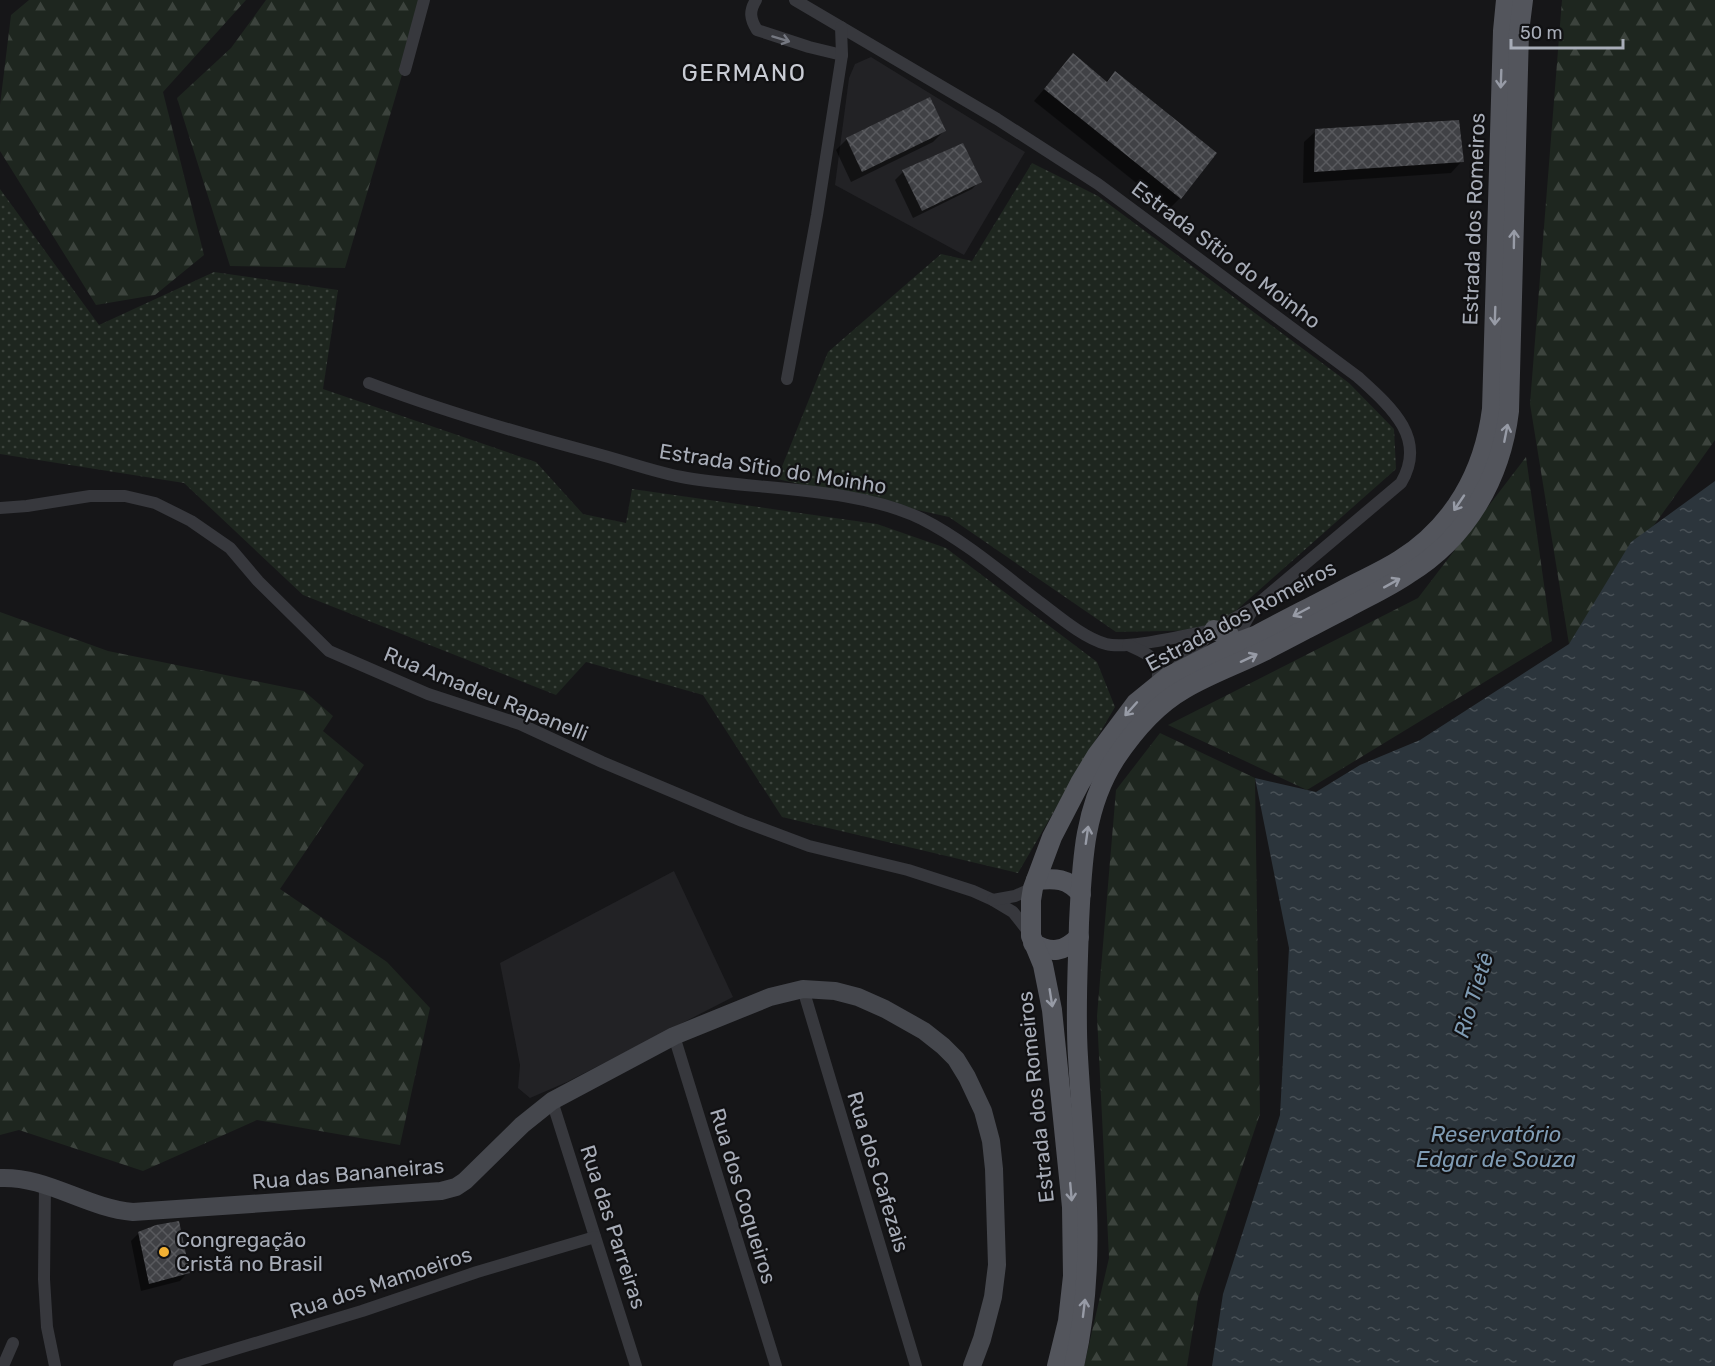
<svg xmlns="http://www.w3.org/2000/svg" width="1715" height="1366" viewBox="0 0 1715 1366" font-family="Rubik,sans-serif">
  <defs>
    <pattern id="grass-dots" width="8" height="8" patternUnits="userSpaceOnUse" patternTransform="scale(1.5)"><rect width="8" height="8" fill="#1e261f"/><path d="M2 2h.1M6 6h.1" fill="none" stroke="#3c433d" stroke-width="1.8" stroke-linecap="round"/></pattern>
    <pattern id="forest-firs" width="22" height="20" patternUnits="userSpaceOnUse" patternTransform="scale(1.5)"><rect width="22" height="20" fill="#1e261f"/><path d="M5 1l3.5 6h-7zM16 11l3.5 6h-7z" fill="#3c433d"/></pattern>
    <pattern id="water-ripples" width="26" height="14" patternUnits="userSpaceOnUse" patternTransform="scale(1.5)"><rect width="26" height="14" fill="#2c353c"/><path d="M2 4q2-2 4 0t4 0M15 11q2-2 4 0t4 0" fill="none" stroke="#485056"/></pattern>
    <pattern id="building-cross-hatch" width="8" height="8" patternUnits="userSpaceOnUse" patternTransform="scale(1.5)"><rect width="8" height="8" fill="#404145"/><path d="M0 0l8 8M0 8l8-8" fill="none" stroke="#595a5e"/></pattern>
  </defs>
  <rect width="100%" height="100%" fill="#161618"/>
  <g fill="#222225">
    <polygon points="871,57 1025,152 964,255 835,185 849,78 855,64"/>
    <polygon points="674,871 733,997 567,1082 530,1098 518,1088 520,1065 500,963"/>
  </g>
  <g fill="url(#grass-dots)">
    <polygon points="1032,163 1098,196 1349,383 1394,429 1396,469 1214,630 1116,632 949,517 777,479 828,352 941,254 972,261"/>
    <polygon points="0,189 99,325 214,272 338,290 323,389 536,462 583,514 626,523 632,489 877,524 946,548 1097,662 1115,707 1018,873 782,817 703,695 586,662 556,695 303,595 184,483 0,454"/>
  </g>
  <g fill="url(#forest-firs)">
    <polygon points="29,0 246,0 163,92 204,255 155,295 96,305 0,151 0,105 11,15"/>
    <polygon points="266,0 424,0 345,268 230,266 177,98 231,48"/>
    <polygon points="1562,0 1715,0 1715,440 1569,644 1530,404"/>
    <polygon points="1526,457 1552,641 1307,790 1168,725 1418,598"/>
    <polygon points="0,612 108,651 304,691 333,716 323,731 364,765 280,889 387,962 430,1008 400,1145 257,1120 143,1171 19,1130 0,1135"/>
    <polygon points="1160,733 1255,778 1260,1114 1198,1298 1187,1366 1084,1366 1109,1258 1097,1016 1116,790"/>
  </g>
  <polygon fill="url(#water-ripples)" points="1715,481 1715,1366 1212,1366 1223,1294 1280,1115 1289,948 1255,778 1316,792 1360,765 1420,740 1569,644 1631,542"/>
  <g fill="#0007">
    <polygon points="1073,55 1106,82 1115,73 1180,198 1169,209 1034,101"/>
    <polygon points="944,131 933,142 851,182 836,150 847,139"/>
    <polygon points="1316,131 1462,161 1451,173 1303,183 1304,142"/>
    <polygon points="903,172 980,181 972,189 913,218 895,180"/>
    <polygon points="139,1233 188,1272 180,1281 141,1291 131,1241"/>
  </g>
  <g fill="url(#building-cross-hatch)">
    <polygon points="1073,53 1107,82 1115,71 1217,153 1181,199 1044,89"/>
    <polygon points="930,97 946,131 862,172 846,138"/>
    <polygon points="1459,120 1464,162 1314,172 1315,129"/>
    <polygon points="963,143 982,182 922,211 902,170"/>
    <polygon points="179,1221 190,1273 149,1284 138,1232 156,1225"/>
  </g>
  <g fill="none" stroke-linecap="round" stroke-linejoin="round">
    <g stroke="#37383d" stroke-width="12">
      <path d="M756,0C749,11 750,19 757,30L809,47L842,55"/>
      <path d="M795,0L997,119L1098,184L1358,377C1390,406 1428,438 1401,483L1253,608L1214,630L1177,667"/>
      <polyline points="405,70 424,0"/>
      <polyline points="787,379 817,215 842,55 841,27"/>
      <path d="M369,383C443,411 518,433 594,453C625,461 656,473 687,478C760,490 856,487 922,519C962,539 1002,573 1037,600C1056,614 1083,638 1106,644C1128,650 1189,634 1214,630"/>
      <polyline points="0,508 27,506 90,496 125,496 155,503 191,521 230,548 258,581 329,651 428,694 520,724 602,762 742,821 809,846 908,870 973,891 993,900 1013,912 1031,935"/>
      <polyline points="1233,644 1253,609"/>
      <path d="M1128,645C1150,655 1164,659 1156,686"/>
      <polyline points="993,900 1015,896 1033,888"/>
      <polyline points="803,989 916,1366"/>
      <polyline points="674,1036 776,1366"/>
      <polyline points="552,1101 636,1366"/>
      <polyline points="45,1185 44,1279 47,1327 55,1366"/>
      <polyline points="3,1366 13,1343"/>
      <polyline points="179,1366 362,1311 477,1272 595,1237"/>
    </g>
    <path stroke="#45474d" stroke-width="18" d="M0,1178C47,1176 86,1208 133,1212L441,1191L456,1187L465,1181L522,1125L552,1101L674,1036L770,997L803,989L835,991L858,997L885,1009L924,1031L943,1046L956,1059L967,1077L983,1111L991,1141L994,1169L997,1265L993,1297L982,1339L972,1366"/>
    <g stroke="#53555c" stroke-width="20">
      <polyline points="1214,630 1229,635 1233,644"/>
      <path d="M1036,880C1055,878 1068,878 1081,894"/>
      <path d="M1033,943C1051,954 1064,952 1079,937"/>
      <path d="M1057,1366L1068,1321L1073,1276L1072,1207L1052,1010L1043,965L1031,936V900L1033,888L1052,837L1080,783L1097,755L1136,703L1168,677L1233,644L1257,635C1287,619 1317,604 1347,588C1364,579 1383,571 1400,560C1454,526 1484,472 1492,409L1503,31L1506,0"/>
      <path d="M1074,1366C1098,1263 1084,1161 1078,1057C1075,1012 1078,967 1079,923C1082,865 1083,809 1115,759C1133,732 1156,705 1184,689C1209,674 1238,664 1264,651C1292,637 1319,622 1347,608C1367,597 1389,587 1408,574C1467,538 1501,478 1509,411L1519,32L1523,0"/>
    </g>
  </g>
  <defs><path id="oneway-shaft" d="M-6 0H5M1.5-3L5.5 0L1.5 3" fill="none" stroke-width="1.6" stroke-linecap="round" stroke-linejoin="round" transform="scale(1.5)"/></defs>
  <use stroke="#757881" href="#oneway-shaft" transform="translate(781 39) rotate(17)"/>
  <g stroke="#979ba6">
    <use href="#oneway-shaft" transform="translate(1501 79) rotate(92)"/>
    <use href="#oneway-shaft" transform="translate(1514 239) rotate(-89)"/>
    <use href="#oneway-shaft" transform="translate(1495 316) rotate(92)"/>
    <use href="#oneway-shaft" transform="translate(1506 433) rotate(-79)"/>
    <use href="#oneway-shaft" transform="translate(1459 503) rotate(124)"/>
    <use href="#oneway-shaft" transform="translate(1392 583) rotate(-29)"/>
    <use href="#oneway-shaft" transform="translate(1301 612) rotate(152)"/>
    <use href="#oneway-shaft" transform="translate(1249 658) rotate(-25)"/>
    <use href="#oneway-shaft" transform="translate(1131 709) rotate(132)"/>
    <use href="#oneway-shaft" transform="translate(1087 835) rotate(-82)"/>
    <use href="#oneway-shaft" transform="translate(1051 998) rotate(81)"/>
    <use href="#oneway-shaft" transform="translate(1071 1192) rotate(85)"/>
    <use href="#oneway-shaft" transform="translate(1084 1308) rotate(-83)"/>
  </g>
  <circle fill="#f2b134" stroke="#111113" stroke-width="2" cx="164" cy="1252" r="6"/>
  <g text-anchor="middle" stroke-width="4.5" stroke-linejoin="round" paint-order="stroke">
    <g font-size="21" fill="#a8adb8" stroke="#111113">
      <text transform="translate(1474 219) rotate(-88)" y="7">Estrada dos Romeiros</text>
      <text transform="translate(1226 255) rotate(37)" y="7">Estrada Sítio do Moinho</text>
      <text transform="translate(773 469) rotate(9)" y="7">Estrada Sítio do Moinho</text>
      <text transform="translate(1241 616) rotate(-28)" y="7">Estrada dos Romeiros</text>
      <text transform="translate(486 694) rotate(22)" y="7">Rua Amadeu Rapanelli</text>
      <text transform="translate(1036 1097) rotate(-96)" y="7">Estrada dos Romeiros</text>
      <text transform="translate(878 1172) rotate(73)" y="7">Rua dos Cafezais</text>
      <text transform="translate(348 1174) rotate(-5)" y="7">Rua das Bananeiras</text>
      <text transform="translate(743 1196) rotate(73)" y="7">Rua dos Coqueiros</text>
      <text transform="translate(613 1227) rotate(72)" y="7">Rua das Parreiras</text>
      <text transform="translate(381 1283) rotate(-18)" y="7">Rua dos Mamoeiros</text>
    </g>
    <g font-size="21" fill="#a8adb8" stroke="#111113" text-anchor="start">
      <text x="176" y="1247">Congregação<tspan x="176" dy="24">Cristã no Brasil</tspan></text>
    </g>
    <g font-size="22" font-style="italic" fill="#7f9bb3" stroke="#111113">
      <text transform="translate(1473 995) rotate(-73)" y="8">Rio Tietê</text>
      <text x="1496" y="1142">Reservatório<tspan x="1496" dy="25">Edgar de Souza</tspan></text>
    </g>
    <g font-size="24" letter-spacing="1.5" fill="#c9ccd4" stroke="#111113">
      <text x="744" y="81">GERMANO</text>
    </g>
  </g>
  <path d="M1511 39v9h112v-9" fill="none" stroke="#a8adb8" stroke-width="3"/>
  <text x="1520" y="39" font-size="18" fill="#a8adb8" stroke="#111113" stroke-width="4.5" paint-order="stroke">50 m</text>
</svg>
